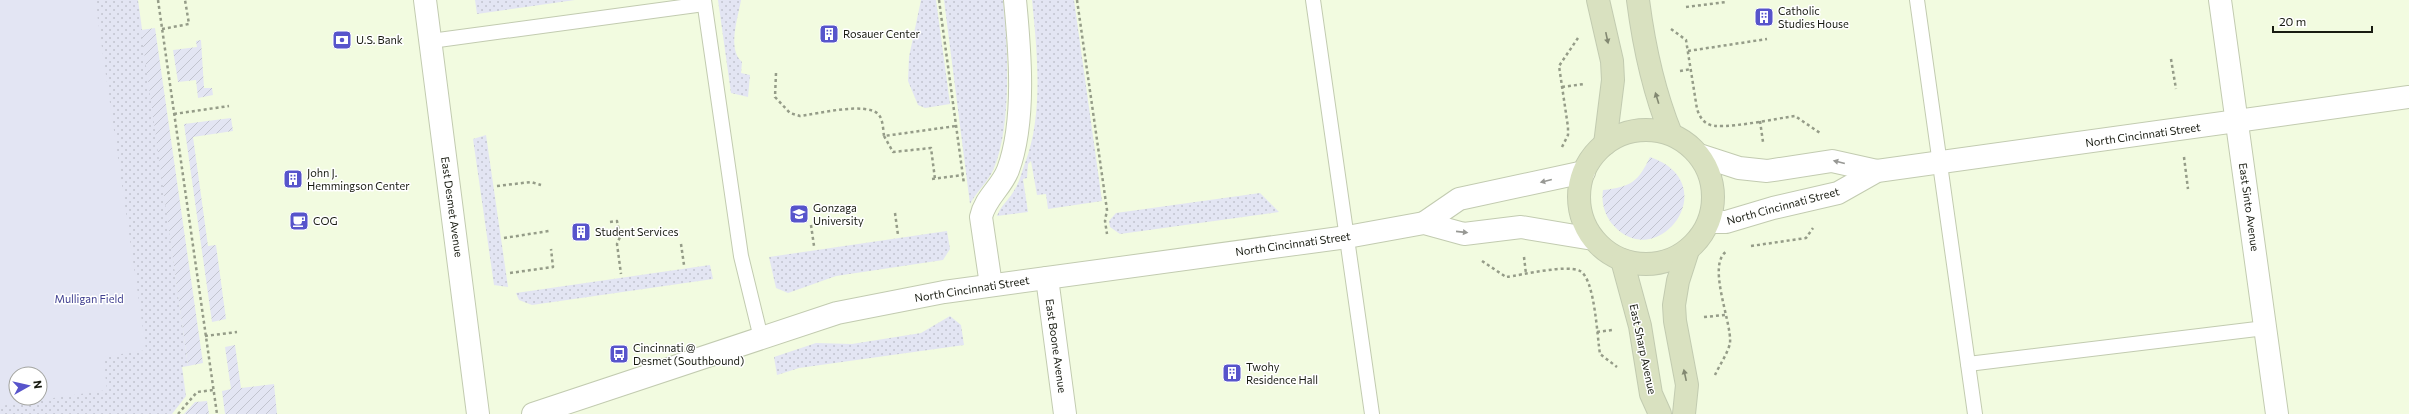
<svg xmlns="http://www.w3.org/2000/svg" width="2409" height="414" viewBox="0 0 2409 414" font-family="Commissioner,sans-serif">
  <defs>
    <pattern id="grass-dots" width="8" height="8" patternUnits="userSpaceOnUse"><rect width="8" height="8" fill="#e3e5f3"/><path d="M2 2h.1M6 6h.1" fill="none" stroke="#c2c4cf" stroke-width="1.8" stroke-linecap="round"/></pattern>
    <pattern id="garden-furrows" width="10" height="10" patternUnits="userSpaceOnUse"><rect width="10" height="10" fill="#e3e5f3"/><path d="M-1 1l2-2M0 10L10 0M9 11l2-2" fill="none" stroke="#c2c4cf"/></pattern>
  </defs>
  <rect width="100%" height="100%" fill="#f2fbe0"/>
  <g fill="url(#grass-dots)" fill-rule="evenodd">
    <path d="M0,0H138L188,366L182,367L186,396L172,414H0ZM16,374H40V398H16Z"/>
    <polygon points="475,0 575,0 477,14"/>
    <path d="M718,0H741C738,18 727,49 742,62L741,73L750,75L748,97L731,93Z"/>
    <polygon points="921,0 936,0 950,104 925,108 918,105 908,81 909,57"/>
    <path d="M944,0H1003C1008,45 1012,126 994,168C989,181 977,191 970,204Z"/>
    <path d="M1032,0H1074L1102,201L1048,209L1046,194L1037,195L1031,161L1028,164L1027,178L1023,179L1028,212L997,216C1001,205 1010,199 1015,189C1020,181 1022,171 1025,163C1044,114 1037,51 1032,0Z"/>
    <polygon points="486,135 508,287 494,285 473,139"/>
    <polygon points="1260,193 1279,212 1120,234 1110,227 1109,221 1116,213"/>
    <polygon points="947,231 950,249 943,260 836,276 788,293 776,288 769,257"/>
    <polygon points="710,265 713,279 532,305 519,300 516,293"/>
    <polygon points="950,316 961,325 964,345 799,368 777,375 774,357 816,343 852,344 921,333"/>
  </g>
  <g fill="url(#garden-furrows)">
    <polygon points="155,28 203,363 188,366 141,30"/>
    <polygon points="201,40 204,88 212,88 213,95 198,98 196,80 178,82 173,50 197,47 196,41"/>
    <polygon points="231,118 233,131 193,137 208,246 216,245 226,319 212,322 184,124"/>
    <path d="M1650,157C1726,183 1659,274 1614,226C1605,216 1601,204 1603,190C1631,187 1638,182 1650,157Z"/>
    <polygon points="235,345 241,388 274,384 277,414 225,414 222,391 231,389 225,347"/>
    <polygon points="207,401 209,414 184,414 195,402"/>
  </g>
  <path fill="#e3e5f3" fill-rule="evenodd" d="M0,0H95L146,350L103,357L107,390L0,406ZM16,374H40V398H16Z"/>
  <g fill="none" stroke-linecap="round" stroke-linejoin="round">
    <defs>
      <g id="lane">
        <polyline points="704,0 741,256 761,338"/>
        <polyline points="1313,0 1372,414"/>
        <polyline points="1917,0 1975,414"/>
        <polyline points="431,41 704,4"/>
        <polyline points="1968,364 2265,328"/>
      </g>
      <g id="street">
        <polyline points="425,0 478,414"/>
        <polyline points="2220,0 2277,414"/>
        <polyline points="1699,155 1739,168 1767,171 1832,161 1877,171"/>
        <polyline points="1709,222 1726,222 1773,208 1838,193 1877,171 2409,97"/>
        <polyline points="1424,223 1459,199 1584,172"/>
        <polyline points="1047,278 1065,414"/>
        <path d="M991,285L981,217C985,198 1001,188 1008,170C1026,121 1020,51 1015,0"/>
        <polyline points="533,414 837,313 944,292 1347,237 1424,223 1464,234 1521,227 1593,239"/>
      </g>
      <g id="secondary">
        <polyline points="1598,0 1612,61 1613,80 1605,144"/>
        <path d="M1638,0C1644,47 1653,90 1671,134"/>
        <circle cx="1646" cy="197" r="67"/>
        <polyline points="1622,260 1640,326 1651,394 1660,414"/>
        <polyline points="1684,414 1687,385 1675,321 1674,305 1678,281 1688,250"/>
      </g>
    </defs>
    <use href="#lane" stroke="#c2cbb0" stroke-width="16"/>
    <use href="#street" stroke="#c2cbb0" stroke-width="24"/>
    <use href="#secondary" stroke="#c2cbb0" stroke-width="24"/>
    <g stroke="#959c88" stroke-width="2.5" stroke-dasharray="3 3" stroke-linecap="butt">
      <polyline points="158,0 217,414"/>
      <polyline points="939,0 964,184"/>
      <polyline points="1077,0 1107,210 1105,221 1107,234"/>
      <polyline points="1686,7 1726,2"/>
      <polyline points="162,29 189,24 185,0"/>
      <path d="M1671,29L1686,40L1697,109C1699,115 1702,121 1708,124C1720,131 1778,118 1795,116L1820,133"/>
      <polyline points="1688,51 1767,39"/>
      <polyline points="2171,59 2176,89"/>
      <polyline points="1680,71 1691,69"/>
      <path d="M776,73L775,97L790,113L800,116C816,114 868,101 879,115C883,120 883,129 884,136L956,126"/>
      <polyline points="1562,87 1584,84"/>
      <polyline points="174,114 229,106"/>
      <polyline points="1760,121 1763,142"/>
      <polyline points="884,136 893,152 931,148 935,179"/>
      <polyline points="1562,147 1568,135 1568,127 1559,66 1578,38"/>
      <polyline points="2184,157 2188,189"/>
      <polyline points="932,179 963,175"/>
      <polyline points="497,186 531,182 541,185"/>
      <polyline points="895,213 898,235"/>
      <polyline points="610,222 617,221 620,237 617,244 621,274"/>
      <polyline points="811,225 814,246"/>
      <polyline points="504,238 549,231"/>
      <polyline points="681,244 684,265"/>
      <polyline points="1751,246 1806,238 1813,228"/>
      <polyline points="1524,257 1526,274"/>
      <path d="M1482,261L1506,277C1522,275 1567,264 1580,271C1595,279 1597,336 1600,354L1617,367"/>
      <polyline points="510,273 553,267 551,249"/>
      <polyline points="1704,317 1725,315"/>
      <polyline points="1597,332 1612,330"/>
      <polyline points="205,336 237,332"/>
      <path d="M1715,375C1719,366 1728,353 1730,343C1732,322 1706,264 1727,251"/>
      <polyline points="178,414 197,392 213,390"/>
    </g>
    <use href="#lane" stroke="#fff" stroke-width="14"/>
    <use href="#street" stroke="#fff" stroke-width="22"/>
    <use href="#secondary" stroke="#d9e1c0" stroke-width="22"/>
  </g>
  <defs><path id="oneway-solid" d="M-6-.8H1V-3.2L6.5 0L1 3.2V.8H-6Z"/></defs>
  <g fill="#828871">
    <use href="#oneway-solid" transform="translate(1607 38) rotate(78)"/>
    <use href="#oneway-solid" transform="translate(1657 98) rotate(-107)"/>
    <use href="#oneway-solid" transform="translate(1685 375) rotate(-102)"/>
  </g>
  <g fill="#979894">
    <use href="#oneway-solid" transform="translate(1839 162) rotate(-166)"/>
    <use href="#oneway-solid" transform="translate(1546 181) rotate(166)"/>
    <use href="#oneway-solid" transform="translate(1462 232) rotate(6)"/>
  </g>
  <defs>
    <symbol id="building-square" viewBox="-11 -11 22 22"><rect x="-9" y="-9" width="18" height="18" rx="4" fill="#5754cb" stroke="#fff"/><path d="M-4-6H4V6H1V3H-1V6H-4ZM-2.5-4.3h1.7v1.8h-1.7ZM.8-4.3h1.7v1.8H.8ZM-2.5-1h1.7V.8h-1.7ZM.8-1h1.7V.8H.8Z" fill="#fff"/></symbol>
    <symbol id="bank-square" viewBox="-11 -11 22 22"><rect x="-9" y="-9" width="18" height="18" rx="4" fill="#5754cb" stroke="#fff"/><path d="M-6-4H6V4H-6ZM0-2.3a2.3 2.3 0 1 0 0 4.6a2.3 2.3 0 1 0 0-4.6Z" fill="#fff"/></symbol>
    <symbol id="university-square" viewBox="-11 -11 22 22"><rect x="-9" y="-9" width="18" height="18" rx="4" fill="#5754cb" stroke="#fff"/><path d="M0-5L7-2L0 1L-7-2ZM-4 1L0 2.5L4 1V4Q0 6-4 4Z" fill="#fff"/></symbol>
    <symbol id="cafe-square" viewBox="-11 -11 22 22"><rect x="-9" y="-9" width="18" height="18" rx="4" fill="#5754cb" stroke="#fff"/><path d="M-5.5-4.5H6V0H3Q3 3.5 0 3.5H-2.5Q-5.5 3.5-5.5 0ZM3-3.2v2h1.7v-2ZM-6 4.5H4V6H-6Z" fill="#fff"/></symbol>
    <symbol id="bus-square" viewBox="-11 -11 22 22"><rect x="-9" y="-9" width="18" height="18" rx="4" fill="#5754cb" stroke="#fff"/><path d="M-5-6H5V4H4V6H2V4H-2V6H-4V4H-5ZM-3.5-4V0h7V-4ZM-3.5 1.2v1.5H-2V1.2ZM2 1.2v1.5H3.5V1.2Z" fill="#fff"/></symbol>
  </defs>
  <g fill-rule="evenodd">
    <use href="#building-square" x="1753" y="6" width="22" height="22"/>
    <use href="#building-square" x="818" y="23" width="22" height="22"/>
    <use href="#bank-square" x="331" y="29" width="22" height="22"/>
    <use href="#building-square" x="282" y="168" width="22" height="22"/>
    <use href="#university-square" x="788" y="203" width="22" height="22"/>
    <use href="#cafe-square" x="288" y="210" width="22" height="22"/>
    <use href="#building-square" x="570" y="221" width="22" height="22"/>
    <use href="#bus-square" x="608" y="343" width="22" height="22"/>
    <use href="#building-square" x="1221" y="362" width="22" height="22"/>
  </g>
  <g text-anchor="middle" stroke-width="3" stroke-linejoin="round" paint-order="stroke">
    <g font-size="11" fill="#181b11" stroke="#fff" text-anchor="start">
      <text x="1778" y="15">Catholic<tspan x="1778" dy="13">Studies House</tspan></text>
      <text x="843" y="38">Rosauer Center</text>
      <text x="356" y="44">U.S. Bank</text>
      <text x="307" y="177">John J.<tspan x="307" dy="13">Hemmingson Center</tspan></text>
      <text x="813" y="212">Gonzaga<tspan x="813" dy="13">University</tspan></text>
      <text x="313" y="225">COG</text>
      <text x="595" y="236">Student Services</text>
      <text x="633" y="352">Cincinnati @<tspan x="633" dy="13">Desmet (Southbound)</tspan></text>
      <text x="1246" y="371">Twohy<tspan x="1246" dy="13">Residence Hall</tspan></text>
    </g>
    <g font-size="11" fill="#181b11" stroke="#fff">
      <text transform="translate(2143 135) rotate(-8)" y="4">North Cincinnati Street</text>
      <text transform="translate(1783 206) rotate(-15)" y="4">North Cincinnati Street</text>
      <text transform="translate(452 207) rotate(82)" y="4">East Desmet Avenue</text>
      <text transform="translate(2249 207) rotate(82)" y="4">East Sinto Avenue</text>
      <text transform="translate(1293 244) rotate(-8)" y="4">North Cincinnati Street</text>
      <text transform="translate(972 289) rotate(-9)" y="4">North Cincinnati Street</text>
      <text transform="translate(1056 346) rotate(82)" y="4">East Boone Avenue</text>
      <text transform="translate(1643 349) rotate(78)" y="4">East Sharp Avenue</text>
    </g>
    <g font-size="11" fill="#404090" stroke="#fff">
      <text x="89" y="303">Mulligan Field</text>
    </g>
  </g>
  <g transform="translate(28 386) rotate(82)"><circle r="19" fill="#ffffff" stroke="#a3a4a0"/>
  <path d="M0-3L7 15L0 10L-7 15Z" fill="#5754cb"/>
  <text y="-6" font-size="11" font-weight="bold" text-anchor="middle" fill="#181b11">N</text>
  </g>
  <path d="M2273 26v6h99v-6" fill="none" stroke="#181b11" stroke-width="2"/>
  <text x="2279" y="26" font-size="12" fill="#181b11" stroke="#ffffff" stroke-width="3" paint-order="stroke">20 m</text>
</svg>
